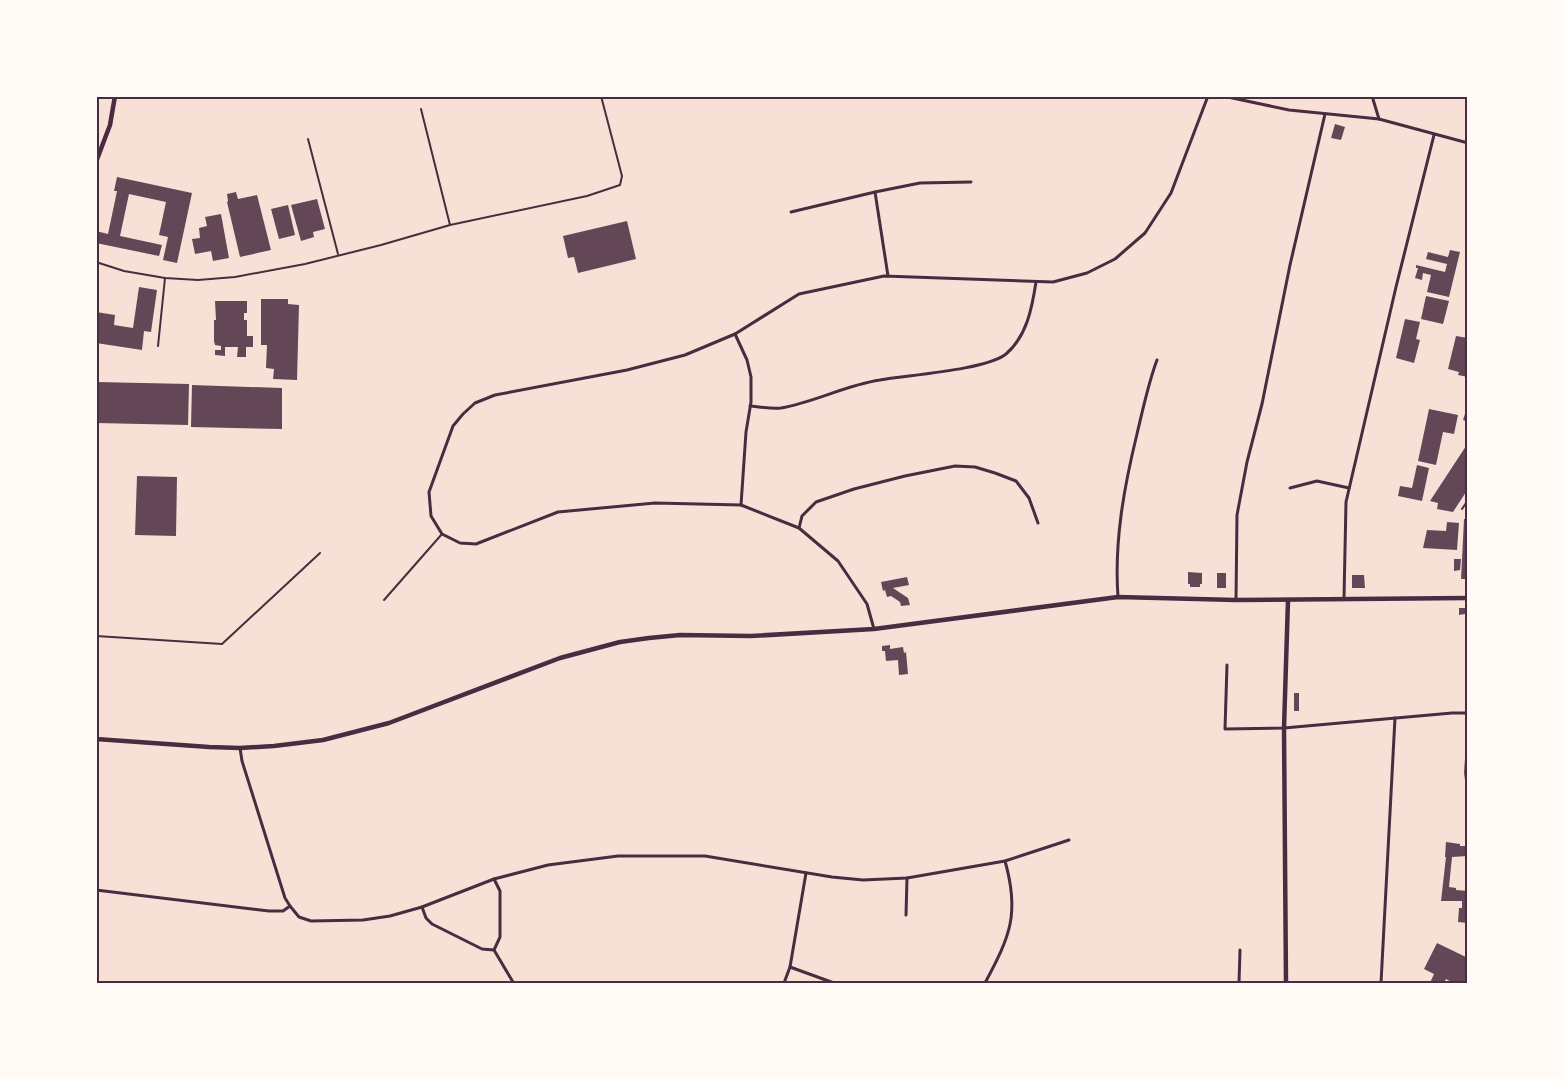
<svg xmlns="http://www.w3.org/2000/svg" width="1564" height="1079" viewBox="0 0 1564 1079" font-family="'Zilla Slab',serif">
  <rect width="100%" height="100%" fill="#f7e1d7"/>
  <g fill="#644757">
    <polygon points="1335,124 1345,127 1341,140 1331,138"/>
    <polygon points="117,177 192,193 177,263 163,260 168,237 159,235 166,202 129,194 120,236 162,245 159,256 96,243 96,231 108,234 117,191 114,191"/>
    <polygon points="236,192 238,199 257,195 271,250 240,257 227,202 228,201 227,194"/>
    <polygon points="317,199 325,229 313,232 314,237 301,241 291,205"/>
    <polygon points="288,205 295,235 279,239 271,209"/>
    <polygon points="221,214 229,258 213,261 211,251 195,254 192,239 200,238 199,228 207,226 205,217"/>
    <polygon points="627,221 636,259 578,273 574,257 568,258 563,236"/>
    <polygon points="1450,250 1460,252 1449,297 1427,292 1431,275 1423,273 1422,280 1415,278 1418,268 1416,268 1416,265 1445,272 1447,264 1426,259 1428,252 1448,257"/>
    <polygon points="139,287 157,290 151,332 144,331 142,350 96,343 96,312 115,315 114,325 133,328"/>
    <polygon points="1426,296 1449,301 1443,324 1421,319"/>
    <polygon points="261,299 288,299 288,304 299,305 297,380 273,379 274,369 266,368 267,345 261,345"/>
    <polygon points="215,301 247,301 247,313 244,313 244,320 247,320 247,336 253,336 253,347 246,347 246,357 237,357 238,347 225,347 225,356 215,355 215,350 221,350 221,346 215,345 214,341 214,320 216,320"/>
    <polygon points="1405,319 1420,322 1416,339 1420,340 1414,363 1396,358"/>
    <polygon points="1456,336 1468,338 1468,377 1458,375 1459,372 1448,369"/>
    <polygon points="96,382 189,384 188,425 96,423"/>
    <polygon points="192,385 282,388 282,429 191,427"/>
    <polygon points="1468,405 1468,422 1463,420"/>
    <polygon points="1429,409 1458,415 1454,434 1443,432 1436,465 1418,461"/>
    <polygon points="1468,443 1468,489 1453,512 1437,509 1438,503 1430,501"/>
    <polygon points="1417,465 1429,468 1422,501 1398,496 1400,486 1412,488"/>
    <polygon points="137,476 177,477 176,536 135,535"/>
    <polygon points="1464,519 1468,519 1468,579 1461,579"/>
    <polygon points="1447,522 1459,523 1457,550 1423,548 1427,530 1446,531"/>
    <polygon points="1454,559 1461,559 1460,570 1454,571"/>
    <polygon points="1188,572 1202,573 1202,584 1200,584 1200,587 1190,587 1190,584 1188,584"/>
    <rect x="1217" y="573" width="9" height="15"/>
    <polygon points="1352,575 1364,575 1365,588 1352,588"/>
    <polygon points="907,577 909,585 893,588 908,598 910,605 901,606 900,602 891,596 887,597 885,590 883,591 881,582"/>
    <polygon points="1465,605 1468,605 1468,611 1465,611 1465,614 1459,615 1459,608 1465,608"/>
    <polygon points="890,645 890,649 903,647 904,653 906,652 908,674 899,675 898,660 886,661 885,651 882,651 882,646"/>
    <rect x="1294" y="693" width="5" height="18"/>
    <polygon points="1465,758 1468,758 1468,780 1465,780 1464,773"/>
    <rect x="1465" y="799" width="3" height="8"/>
    <polygon points="1446,842 1460,844 1460,846 1468,846 1468,856 1452,857 1449,887 1456,888 1456,890 1468,891 1468,923 1458,922 1459,908 1462,908 1462,901 1441,901 1446,857 1445,857"/>
    <polygon points="1437,943 1468,958 1468,983 1453,983 1446,979 1444,983 1430,983 1434,974 1424,969"/>
  </g>
  <g fill="none" stroke-linecap="round" stroke-linejoin="round">
    <g stroke="#4a2c40" stroke-width="2">
      <polyline points="421,109 450,225"/>
      <polyline points="308,139 338,254"/>
      <polyline points="96,262 124,271 165,278 198,280 235,277 305,264 381,245 450,225 587,196 620,185 622,176 601,96"/>
      <polyline points="158,346 165,278"/>
      <polyline points="1462,509 1468,500"/>
      <polyline points="384,600 442,534"/>
      <polyline points="96,636 222,644 320,553"/>
    </g>
    <g stroke="#4a2c40" stroke-width="3">
      <polyline points="1223,96 1289,110 1379,119 1468,143"/>
      <polyline points="1372,96 1379,119"/>
      <polyline points="791,212 875,192"/>
      <polyline points="888,276 875,192 920,183 971,182"/>
      <polyline points="735,334 747,360 751,377 751,402 746,432 741,505"/>
      <path d="M750,406C760,407 771,409 781,408C815,402 846,385 880,380C908,375 986,370 1006,354C1027,336 1032,308 1036,282"/>
      <polyline points="1290,488 1317,481 1349,488"/>
      <polyline points="799,528 802,516 816,502 854,489 905,476 955,466 975,467 995,473 1016,481 1029,498 1038,523"/>
      <path d="M1118,597C1114,542 1124,487 1137,434C1143,409 1148,384 1157,360"/>
      <polyline points="1344,598 1346,502 1396,287 1434,135"/>
      <polyline points="1236,600 1237,515 1247,462 1262,404 1290,265 1325,114"/>
      <polyline points="874,629 867,604 838,561 799,528 741,505 655,503 558,512 476,544 460,543 442,534 431,516 429,492 453,426 463,414 475,403 495,395 627,370 685,355 735,334 799,294 884,276 1053,282 1087,273 1115,259 1145,233 1171,193 1208,96"/>
      <polyline points="1227,665 1225,729 1284,728 1452,713 1468,713"/>
      <polyline points="240,748 242,761 285,898 290,906 299,917 311,921 363,920 390,916 422,907 494,879 548,865 618,856 705,856 832,877 863,880 907,878 1005,861 1069,840"/>
      <polyline points="494,879 500,891 500,937 494,950 513,982"/>
      <polyline points="96,890 269,911 283,911 290,906"/>
      <polyline points="422,907 426,918 432,924 482,949 494,950"/>
      <polyline points="906,915 907,878"/>
      <polyline points="790,967 834,983"/>
      <polyline points="784,983 790,967 806,873"/>
      <path d="M985,983C1010,936 1020,914 1005,861"/>
      <polyline points="1239,983 1240,950"/>
      <polyline points="1381,983 1395,718"/>
    </g>
    <g stroke="#4a2c40" stroke-width="4.5">
      <polyline points="96,162 110,125 115,96"/>
      <polyline points="96,739 209,747 240,748 274,746 323,740 389,723 560,658 620,642 649,638 680,635 751,636 874,629 1118,597 1236,600 1468,598"/>
      <polyline points="1286,983 1284,728 1288,600"/>
    </g>
  </g>
  <rect width="1564" height="1079" fill="none" stroke="#fffaf5" stroke-width="195"/>
  <rect x="98" y="98" width="1368" height="884" fill="none" stroke="#4a2c40" stroke-width="2"/>
</svg>
